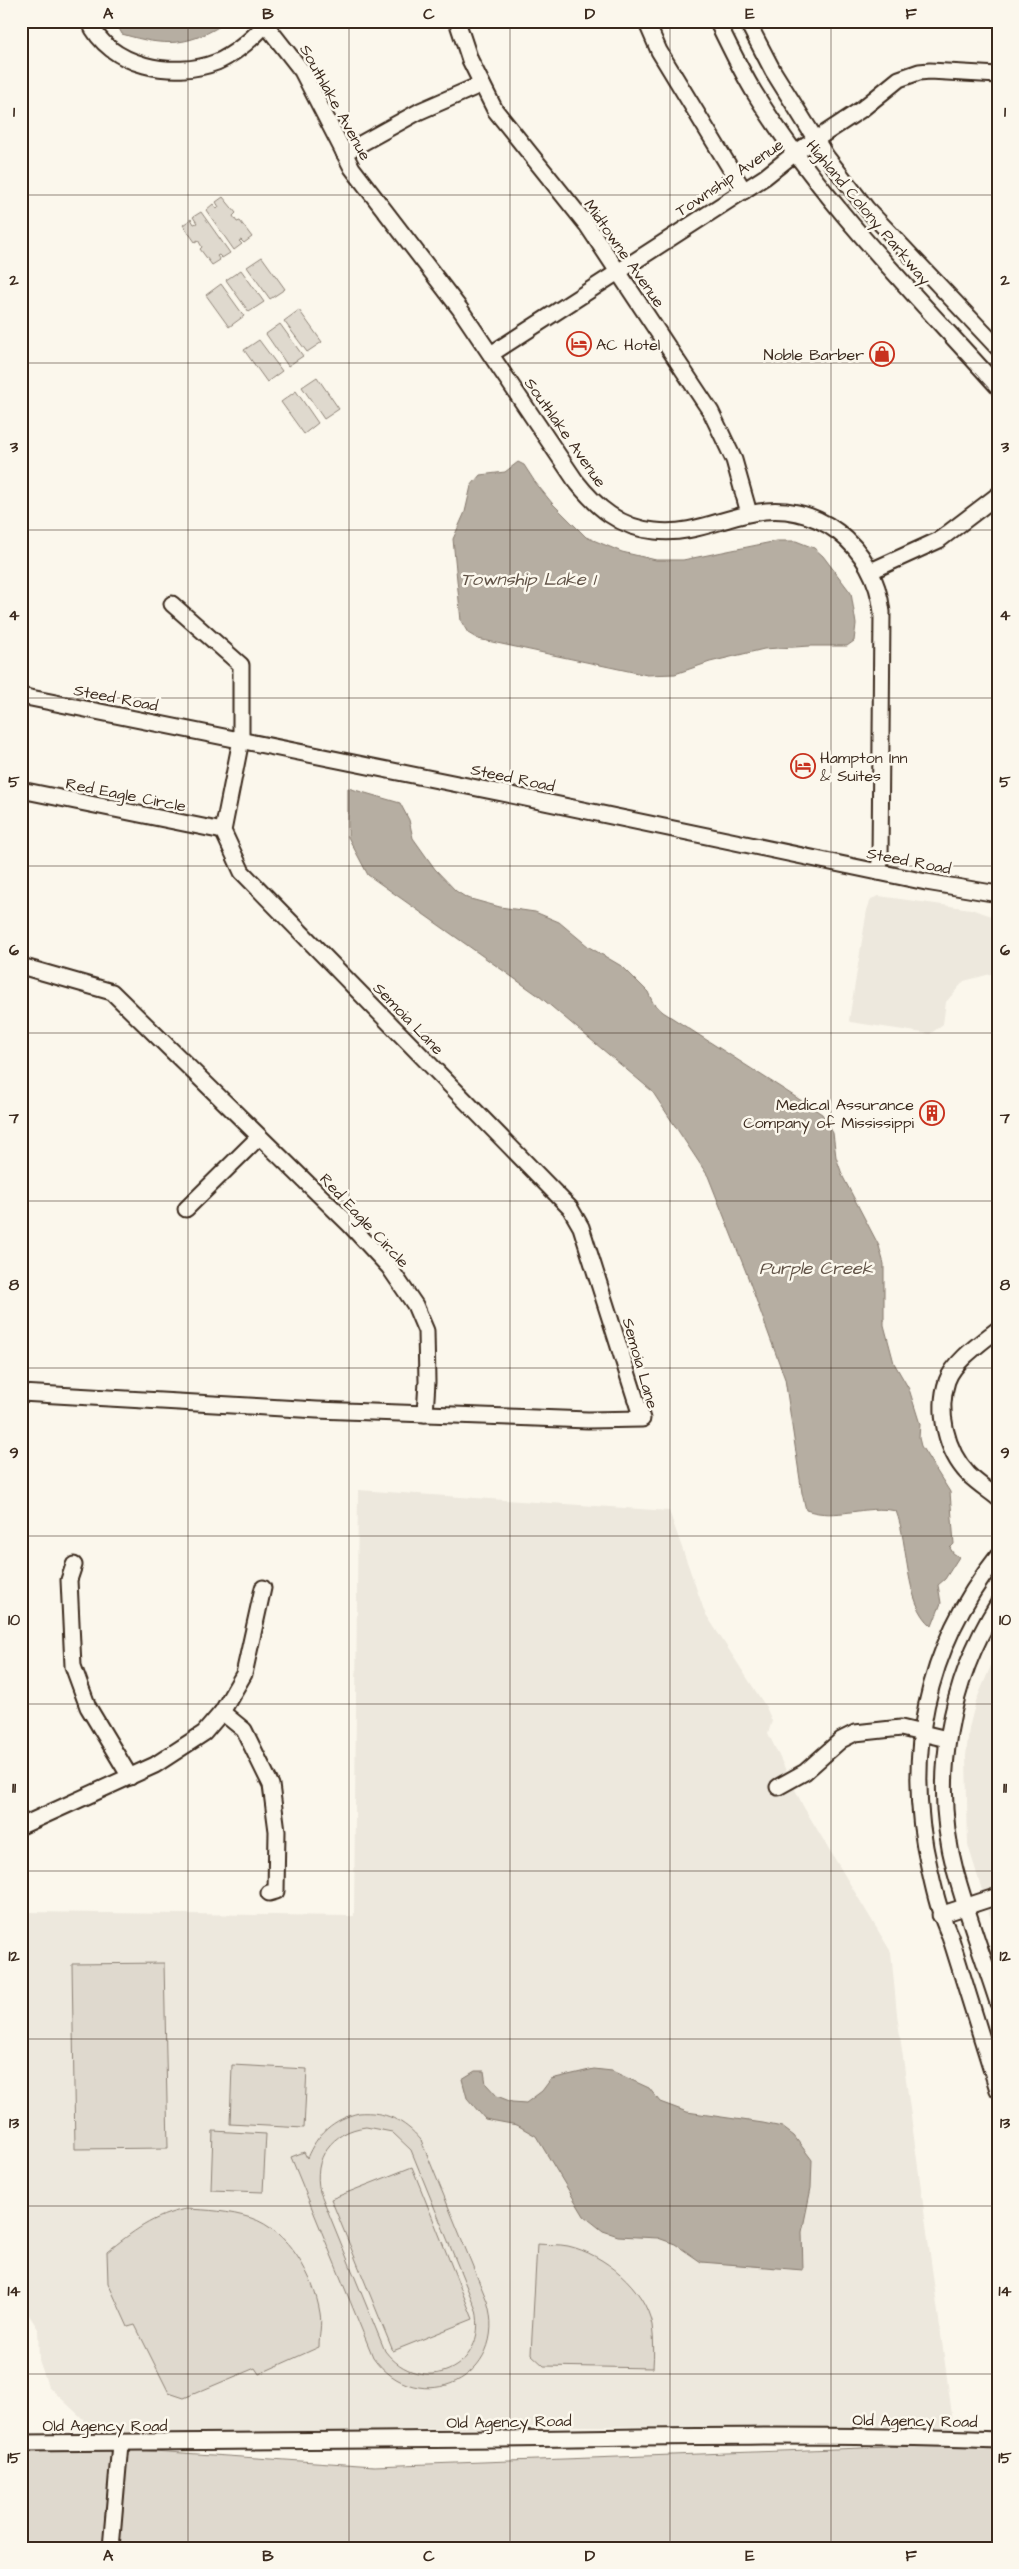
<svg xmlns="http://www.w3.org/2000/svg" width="1019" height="2569" viewBox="0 0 1019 2569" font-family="'Architects Daughter',sans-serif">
  <rect width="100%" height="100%" fill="#fbf7ec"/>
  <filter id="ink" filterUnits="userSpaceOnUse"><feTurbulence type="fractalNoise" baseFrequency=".02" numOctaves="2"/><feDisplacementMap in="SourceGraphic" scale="10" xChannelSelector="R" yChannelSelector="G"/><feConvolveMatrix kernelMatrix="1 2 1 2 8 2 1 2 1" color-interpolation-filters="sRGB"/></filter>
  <g filter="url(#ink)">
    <g fill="#ede8dd">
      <polygon points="879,896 971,909 998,918 998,972 964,981 946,1002 943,1024 930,1034 850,1022 849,1020 867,910 871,899"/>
      <polygon points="358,1490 669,1511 705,1613 766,1707 772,1721 768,1733 803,1806 891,1952 897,2014 954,2429 574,2426 82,2437 83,2419 48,2386 39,2360 38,2329 25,2309 25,1912 354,1916"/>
      <polygon points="998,1649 998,1942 968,1845 966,1756 969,1728 976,1701"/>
    </g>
    <g fill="#dfd9ce" stroke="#8d8276" fill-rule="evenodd">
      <polygon points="223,197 236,213 233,216 237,222 240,221 252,237 244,243 241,240 239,241 242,244 234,250 206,210 213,204 217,209 219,207 216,202"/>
      <polygon points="201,212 230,253 222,258 219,255 217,256 220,260 212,265 200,249 202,247 198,240 195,242 183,225 191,219 194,224 197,223 193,217"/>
      <polygon points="262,257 285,289 270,299 247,267"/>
      <polygon points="241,270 264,302 249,312 226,280"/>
      <polygon points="221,284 244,316 229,327 206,295"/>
      <polygon points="299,310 322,342 307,352 284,321"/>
      <polygon points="280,324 303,356 288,366 266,334"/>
      <polygon points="259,340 282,371 267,382 244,350"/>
      <polygon points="317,377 339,409 324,419 302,387"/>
      <polygon points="296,391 318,423 304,434 281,402"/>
      <polygon points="164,1963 168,2148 75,2149 72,1964"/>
      <polygon points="232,2065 307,2069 304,2128 230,2124"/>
      <path d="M359,2113C385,2111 404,2120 421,2140L487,2301C511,2377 418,2421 373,2357L291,2157L304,2152L307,2158C317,2134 333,2119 359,2113ZM366,2127L392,2132L411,2150L476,2310C489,2368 421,2398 385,2351L320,2192C312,2158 332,2131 366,2127Z"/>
      <polygon points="213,2131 266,2134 263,2192 211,2190"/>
      <polygon points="412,2167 473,2319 393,2351 331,2199"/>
      <path d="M186,2209C208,2210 229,2211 251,2218C288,2230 314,2276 320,2313C322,2324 319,2336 319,2347L259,2374L255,2368L184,2398L169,2393L135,2325L128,2327L108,2283L107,2252C132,2232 154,2215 186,2209Z"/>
      <path d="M537,2244C547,2245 559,2244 568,2246C604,2254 645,2288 652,2325C654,2340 654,2354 653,2368L544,2366L531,2354Z"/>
      <polygon points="21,2442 374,2466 998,2443 998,2548 21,2548"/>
    </g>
    <g fill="#b6aea2" stroke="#85796d">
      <path d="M115,21H228C189,47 166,47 122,34Z"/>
      <polygon points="518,462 524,465 535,482 552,503 586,537 622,552 656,560 683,560 777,541 796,541 814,548 823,556 851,593 856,624 854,641 847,646 810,646 764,649 710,662 675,674 647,675 478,639 468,633 461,621 453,539 465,512 471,486 480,475 505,472"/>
      <path d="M348,788L400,803L409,820L413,838L435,869L456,891L467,898L500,907L535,912L559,922L589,947L623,967L648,992L653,1003L663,1012L822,1114L833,1133L836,1157L843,1177L879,1246L884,1264V1325L894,1363L909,1389L920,1424L919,1438L921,1446L950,1492L954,1544L950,1548L953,1553L959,1557L945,1579L938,1585L941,1603L932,1626C904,1603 909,1544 896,1511C863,1504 838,1521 806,1510L802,1493L785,1379L746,1272L708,1176L652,1091L539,996L368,875L348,837Z"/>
      <polygon points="594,2069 612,2071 649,2088 660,2102 687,2112 763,2123 782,2127 794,2136 812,2160 811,2188 802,2232 803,2270 701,2262 675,2244 658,2238 618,2236 603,2231 584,2216 536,2136 517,2125 485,2119 467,2098 462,2079 475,2071 484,2071 486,2084 497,2096 512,2102 526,2103 542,2091 551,2079"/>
    </g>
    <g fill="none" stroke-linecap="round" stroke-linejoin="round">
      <defs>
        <g id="minor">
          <path d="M89,21C109,67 174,79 217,62C236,54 255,36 269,21"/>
          <polyline points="457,21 470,60 495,110 587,225 711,412 734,460 749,513"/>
          <polyline points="646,21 659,51 744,191"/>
          <path d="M717,21C729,45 740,69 754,92C820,200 913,292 998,387"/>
          <polyline points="747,21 773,71 826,156 867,209 998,348"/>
          <path d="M266,25L302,71L352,168L460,309L575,480C596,507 620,528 655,531C689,535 716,521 748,514C816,497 875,546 882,612L880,862L878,872"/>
          <polyline points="344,153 420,111 482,84"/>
          <polyline points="491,354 765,177 795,153 862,109 899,79 919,72 930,71 998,75"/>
          <polyline points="871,571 939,540 998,495"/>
          <polyline points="21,696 502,793 926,882 998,894"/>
          <polyline points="21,790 223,831"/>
          <polyline points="21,966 112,992 350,1225 389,1267 415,1305 426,1331 427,1382 425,1414"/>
          <polyline points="186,1209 259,1137"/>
          <path d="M998,1329C982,1342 954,1361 947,1381C937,1411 946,1451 968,1474C977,1483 988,1490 998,1498"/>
          <polyline points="21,1393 317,1410 588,1420 642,1419 581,1227 570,1208 242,872 223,831 241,740 241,665 172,604"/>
          <path d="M998,1556C925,1648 903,1758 930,1871C935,1894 940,1915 950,1936L998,2090"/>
          <polyline points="74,1565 69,1580 73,1666 88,1707 130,1777"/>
          <path d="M998,1604C949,1682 931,1780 955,1870C967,1915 984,1959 998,2003"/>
          <polyline points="222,1712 244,1730 271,1785 277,1831 276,1891 269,1893"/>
          <polyline points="778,1787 805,1772 841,1740 855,1733 901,1728 947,1739"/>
          <polyline points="21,1826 155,1765 204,1733 222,1712 244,1674 263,1588"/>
          <polyline points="940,1915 998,1896"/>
          <path d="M21,2443C182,2442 342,2441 502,2439C667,2436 833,2434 998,2440"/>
          <polyline points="111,2548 120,2444"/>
        </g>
      </defs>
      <use href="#minor" stroke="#3b2a1e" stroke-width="19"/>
      <use href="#minor" stroke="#fbf7ec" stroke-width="15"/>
    </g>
  </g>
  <path fill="none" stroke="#3b2a1e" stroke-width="1" stroke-opacity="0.55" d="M188,21V2548M349,21V2548M510,21V2548M670,21V2548M831,21V2548M21,195H998M21,363H998M21,530H998M21,698H998M21,866H998M21,1033H998M21,1201H998M21,1368H998M21,1536H998M21,1704H998M21,1871H998M21,2039H998M21,2206H998M21,2374H998"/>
  <defs>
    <symbol id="hotel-ring" viewBox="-11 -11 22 22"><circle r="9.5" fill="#fbf7ec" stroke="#c8321e" stroke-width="1.5"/><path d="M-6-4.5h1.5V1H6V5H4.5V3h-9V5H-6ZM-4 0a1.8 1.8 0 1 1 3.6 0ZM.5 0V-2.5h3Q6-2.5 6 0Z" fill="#c8321e"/></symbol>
    <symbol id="shop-ring" viewBox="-11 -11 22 22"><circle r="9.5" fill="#fbf7ec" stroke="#c8321e" stroke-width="1.5"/><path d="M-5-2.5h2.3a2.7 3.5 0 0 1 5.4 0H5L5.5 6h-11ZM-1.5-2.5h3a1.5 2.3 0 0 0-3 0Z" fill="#c8321e"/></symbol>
    <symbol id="building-ring" viewBox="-11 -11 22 22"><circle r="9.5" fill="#fbf7ec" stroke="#c8321e" stroke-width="1.5"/><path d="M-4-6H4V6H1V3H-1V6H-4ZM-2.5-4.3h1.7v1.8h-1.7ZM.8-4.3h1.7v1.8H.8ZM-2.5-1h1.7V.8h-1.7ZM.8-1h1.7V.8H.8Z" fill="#c8321e"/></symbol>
  </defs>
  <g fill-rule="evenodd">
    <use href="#hotel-ring" x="565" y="330" width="28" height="28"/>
    <use href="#shop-ring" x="868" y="340" width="28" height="28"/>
    <use href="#hotel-ring" x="789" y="752" width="28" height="28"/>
    <use href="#building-ring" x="918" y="1099" width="28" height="28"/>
  </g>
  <g text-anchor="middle" stroke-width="5" stroke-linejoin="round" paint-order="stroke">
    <g font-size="16" fill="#3b2a1e" stroke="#fbf7ec">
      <text transform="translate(336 102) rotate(61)" y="6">Southlake Avenue</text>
      <text transform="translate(729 177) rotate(-34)" y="6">Township Avenue</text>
      <text transform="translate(869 212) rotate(50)" y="6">Highland Colony Parkway</text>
      <text transform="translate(625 253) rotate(55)" y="6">Midtowne Avenue</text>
      <text transform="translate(566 432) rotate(55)" y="6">Southlake Avenue</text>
      <text transform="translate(116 697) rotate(11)" y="6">Steed Road</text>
      <text transform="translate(513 777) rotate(12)" y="6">Steed Road</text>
      <text transform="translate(126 794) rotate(11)" y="6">Red Eagle Circle</text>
      <text transform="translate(909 860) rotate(11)" y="6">Steed Road</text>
      <text transform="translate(409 1018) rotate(46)" y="6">Semoia Lane</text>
      <text transform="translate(365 1220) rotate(47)" y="6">Red Eagle Circle</text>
      <text transform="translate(641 1363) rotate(74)" y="6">Semoia Lane</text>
      <text transform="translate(915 2420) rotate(1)" y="6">Old Agency Road</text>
      <text transform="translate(509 2421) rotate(-1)" y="6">Old Agency Road</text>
      <text x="105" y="2431">Old Agency Road</text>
    </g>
    <g font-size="16" fill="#3b2a1e" stroke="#fbf7ec" text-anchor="start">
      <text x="596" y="350">AC Hotel</text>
      <text x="864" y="360" text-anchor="end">Noble Barber</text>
      <text x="820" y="763">Hampton Inn<tspan x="820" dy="18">&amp; Suites</tspan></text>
      <text x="914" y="1110" text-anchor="end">Medical Assurance<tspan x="914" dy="18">Company of Mississippi</tspan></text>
    </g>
    <g font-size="18" font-style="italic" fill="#605246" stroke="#fbf7ec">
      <text x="528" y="585">Township Lake 1</text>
      <text x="816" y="1274">Purple Creek</text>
    </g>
  </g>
  <rect width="1019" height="2569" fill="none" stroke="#fbf7ec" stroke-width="55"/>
  <rect x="28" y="28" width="964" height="2514" fill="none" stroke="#3b2a1e" stroke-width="2"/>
  <g font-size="16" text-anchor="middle" font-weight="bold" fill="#3b2a1e">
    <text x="108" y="19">A</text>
    <text x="268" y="19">B</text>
    <text x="429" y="19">C</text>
    <text x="590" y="19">D</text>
    <text x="750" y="19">E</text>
    <text x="911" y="19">F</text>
    <text x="14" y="117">1</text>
    <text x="1005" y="117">1</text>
    <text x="14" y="285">2</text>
    <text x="1005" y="285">2</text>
    <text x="14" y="452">3</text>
    <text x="1005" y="452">3</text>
    <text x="14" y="620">4</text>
    <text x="1005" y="620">4</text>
    <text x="14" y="787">5</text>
    <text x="1005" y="787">5</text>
    <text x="14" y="955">6</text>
    <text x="1005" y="955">6</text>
    <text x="14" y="1123">7</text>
    <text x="1005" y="1123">7</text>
    <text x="14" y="1290">8</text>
    <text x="1005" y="1290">8</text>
    <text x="14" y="1458">9</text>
    <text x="1005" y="1458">9</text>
    <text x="14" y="1625">10</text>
    <text x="1005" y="1625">10</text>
    <text x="14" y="1793">11</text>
    <text x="1005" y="1793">11</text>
    <text x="14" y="1961">12</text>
    <text x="1005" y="1961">12</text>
    <text x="14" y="2128">13</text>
    <text x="1005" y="2128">13</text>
    <text x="14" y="2296">14</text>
    <text x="1005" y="2296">14</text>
    <text x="14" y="2463">15</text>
    <text x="1005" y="2463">15</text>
    <text x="108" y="2561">A</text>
    <text x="268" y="2561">B</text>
    <text x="429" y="2561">C</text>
    <text x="590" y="2561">D</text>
    <text x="750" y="2561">E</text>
    <text x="911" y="2561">F</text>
  </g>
</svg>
